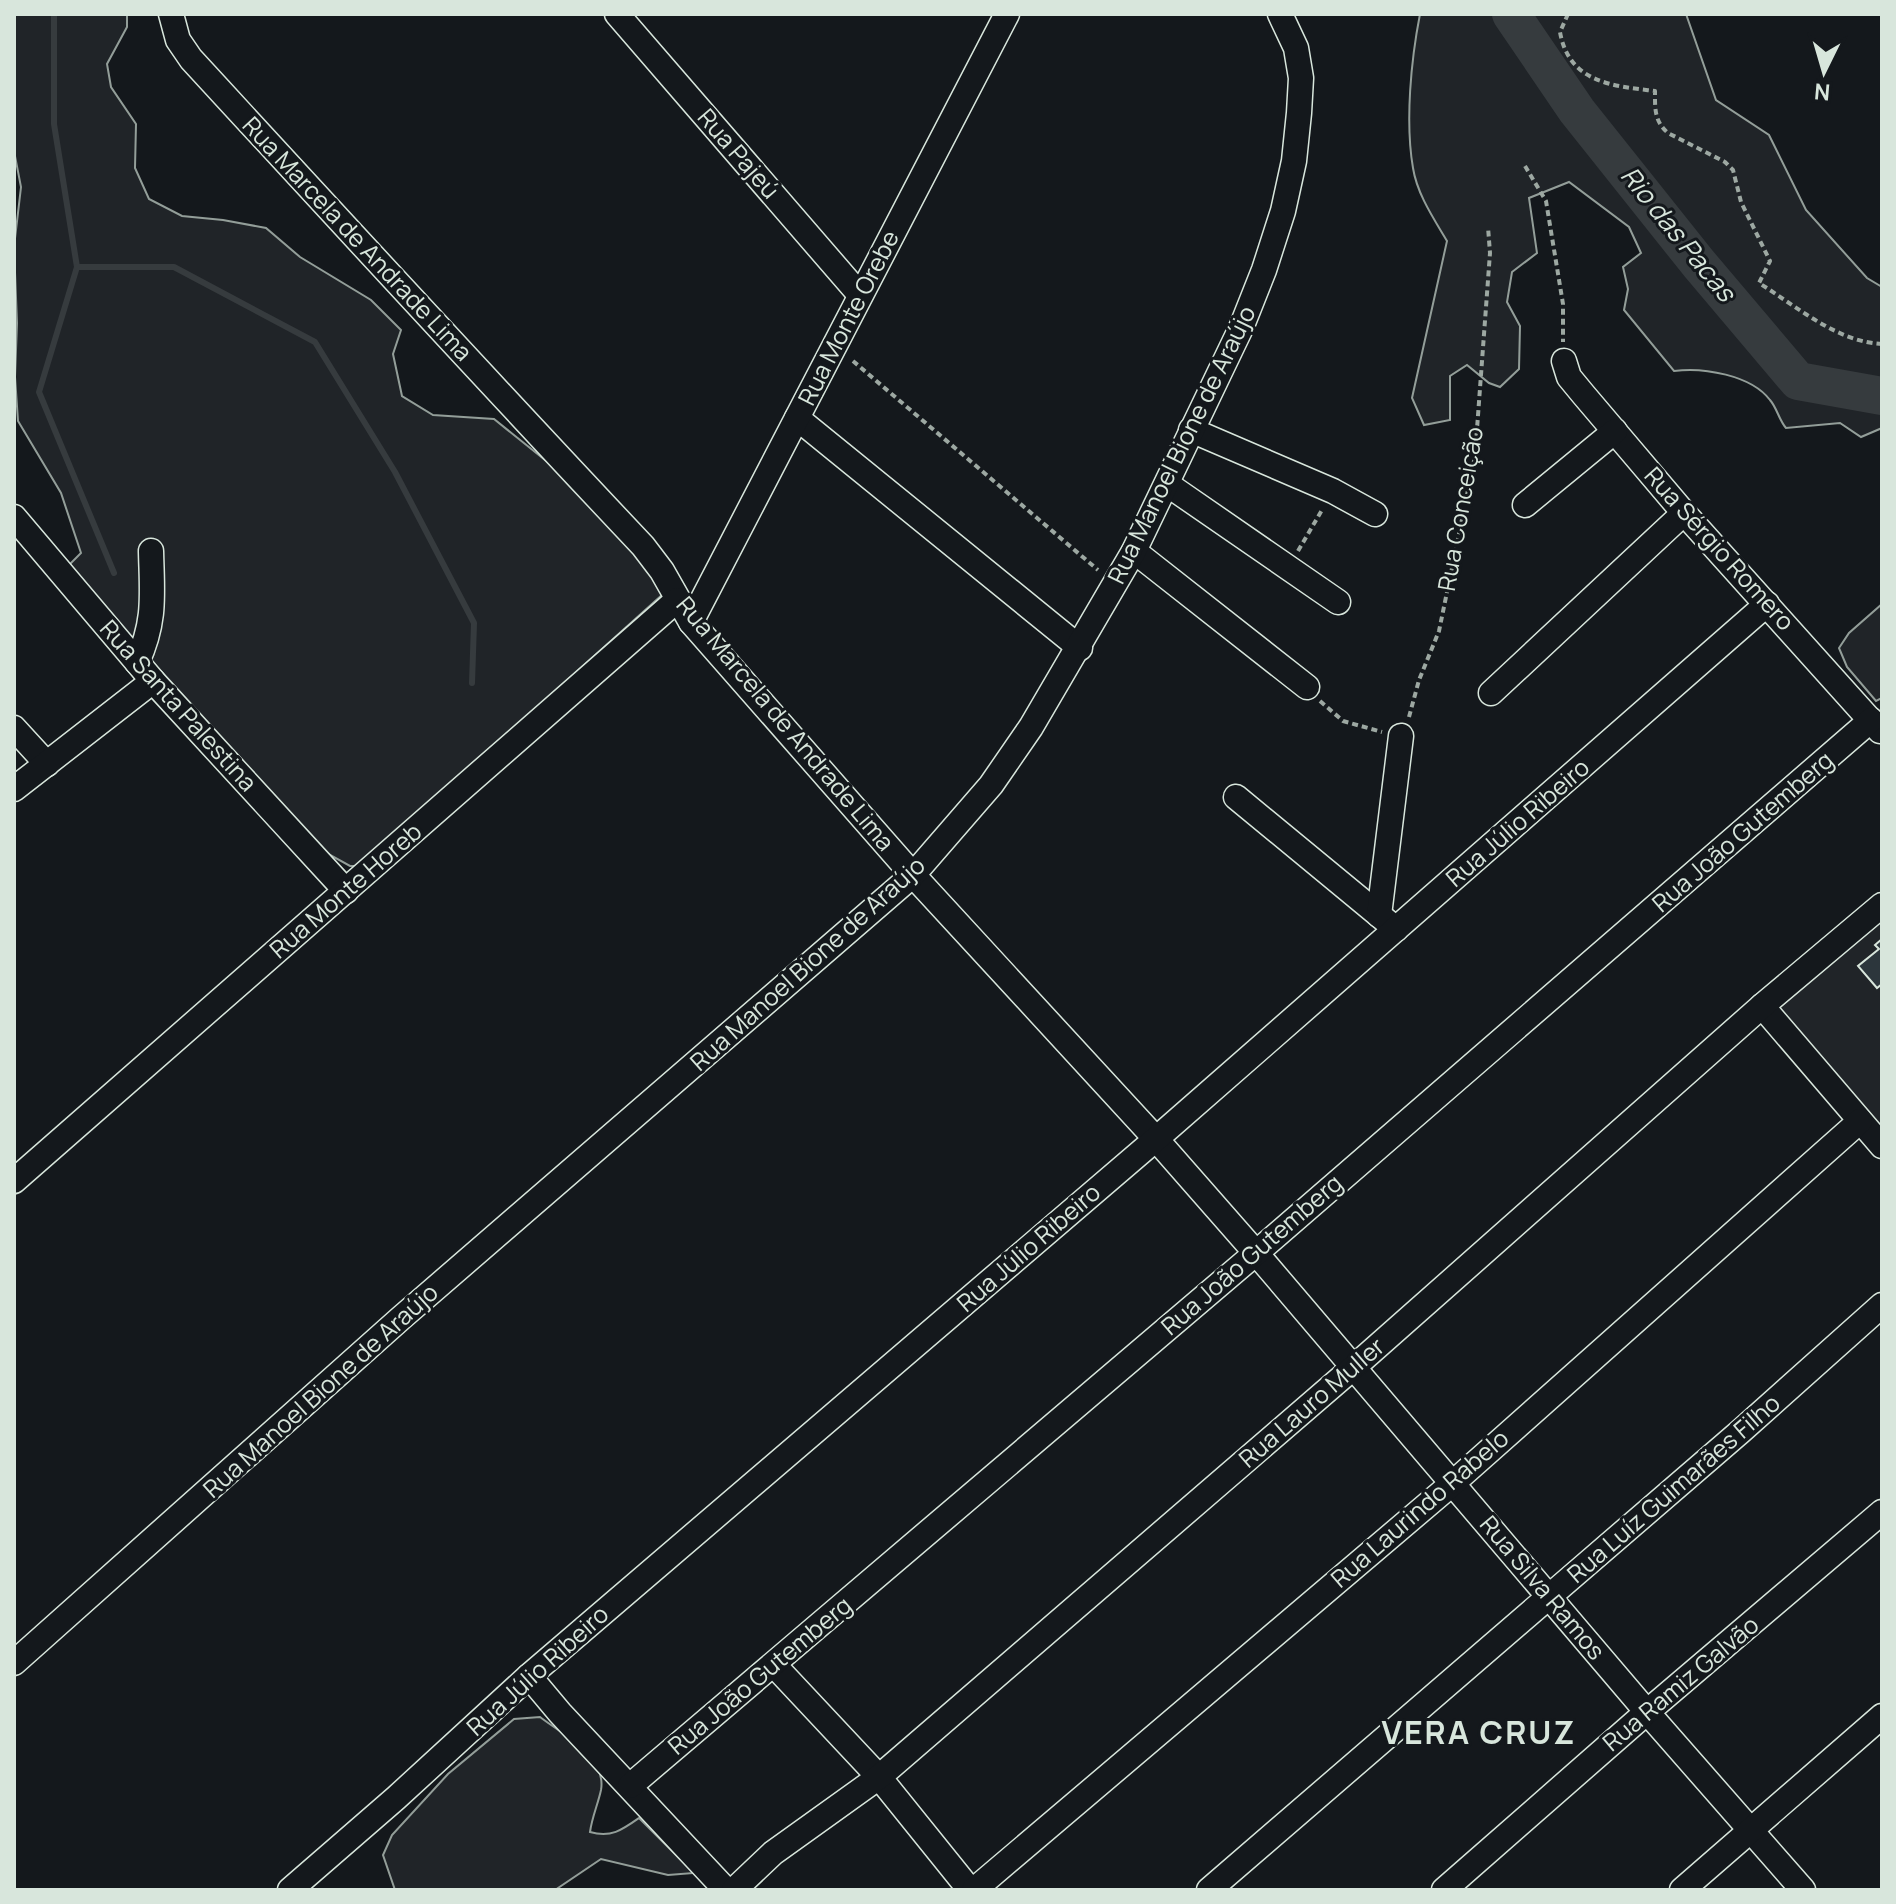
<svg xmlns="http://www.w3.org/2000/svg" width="1896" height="1904" viewBox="0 0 1896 1904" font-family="Manrope,sans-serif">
  <rect width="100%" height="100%" fill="#14181c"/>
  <g fill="#202428" stroke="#939e99" stroke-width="2">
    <polygon points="14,14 127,14 127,27 107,64 111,87 136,124 135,168 149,199 182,216 223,220 266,228 300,257 371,300 401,330 393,354 402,396 433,415 494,419 550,464 646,566 663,594 361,866 350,866 321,850 67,567 81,553 61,493 18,421 15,377 17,323 14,247 21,187 14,151"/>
    <path d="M1420,14H1686L1716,100L1769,135L1806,210L1867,278L1882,287V428L1861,437L1840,423L1786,428C1779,420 1777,408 1770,400C1751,375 1703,367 1674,371L1624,310L1628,289L1623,267L1641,253L1629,227L1569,182L1529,198L1537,253L1512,272L1507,302L1520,326L1519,369L1500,387L1489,383L1467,365L1450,376V420L1424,425L1412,398L1447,241C1434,219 1417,194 1413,168C1405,122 1411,60 1420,14Z"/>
    <polygon points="1882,604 1882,698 1876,701 1847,667 1839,648 1849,633"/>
    <polygon points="1882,905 1882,1147 1762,1006"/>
    <path d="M540,1717C562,1734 607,1757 601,1790C598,1804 592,1817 590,1832C611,1838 622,1830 639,1818L694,1873L668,1875L601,1859L555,1890H395L383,1855L392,1835L448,1774L514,1719Z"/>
  </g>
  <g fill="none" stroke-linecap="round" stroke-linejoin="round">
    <g stroke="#363b3e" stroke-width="6">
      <polyline points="54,14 54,124 77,267 39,392 114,573"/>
      <polyline points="77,267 174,267 315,342 395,472 474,623 472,683"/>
    </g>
    <polyline stroke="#363b3e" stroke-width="38" points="1511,14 1577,111 1699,264 1798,381 1882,396"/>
  </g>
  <polygon fill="#2c363c" stroke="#d8e6dc" stroke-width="2" points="1882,939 1882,984 1877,988 1858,966 1879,949 1875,945"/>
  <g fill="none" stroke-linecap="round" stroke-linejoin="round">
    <defs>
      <g id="minor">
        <path d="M171,14L178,40L191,59C341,222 491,385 643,546L662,571L691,622L913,875L1156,1139L1256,1253L1647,1712L1803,1890"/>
        <polyline points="617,14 860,295"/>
        <polyline points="1564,361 1569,377 1583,394 1684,513 1880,731"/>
        <polyline points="797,418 1080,648"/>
        <polyline points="1191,430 1333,491 1375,514"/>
        <polyline points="1167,484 1338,602"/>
        <polyline points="1525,505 1615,431"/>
        <polyline points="14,517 153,681 346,891"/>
        <polyline points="1134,551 1307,687"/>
        <polyline points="691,622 1007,14"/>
        <path d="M137,662C156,621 152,594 151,551"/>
        <polyline points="1491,693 1684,513"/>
        <polyline points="14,728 47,764"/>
        <polyline points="14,789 153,681"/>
        <polyline points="1236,797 1396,929"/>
        <polyline points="1379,915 1401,736"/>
        <polyline points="1762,1006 1882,1146"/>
        <polyline points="14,1181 677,600"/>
        <polyline points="14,1663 401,1318 913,875 991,785 1031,727 1134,551 1241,328 1264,270 1283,211 1294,161 1299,113 1301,78 1296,48 1280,14"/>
        <polyline points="774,1665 879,1777 970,1890"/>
        <polyline points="529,1676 560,1713 726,1890"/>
        <polyline points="630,1786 1256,1253 1871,720"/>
        <polyline points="290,1890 396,1798 529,1676 1156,1139 1767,604"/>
        <polyline points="734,1890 773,1853 879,1777 1354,1367 1762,1006 1882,905"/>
        <polyline points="974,1890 1453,1483 1860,1121"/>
        <polyline points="1209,1890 1741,1431 1882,1305"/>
        <polyline points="1444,1890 1647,1712 1882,1512"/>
        <polyline points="1682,1890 1882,1716"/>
      </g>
    </defs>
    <use href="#minor" stroke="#d8e6dc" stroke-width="27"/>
    <g stroke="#9da8a2" stroke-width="4" stroke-dasharray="6 4" stroke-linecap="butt">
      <path d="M1568,14L1560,32C1569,83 1613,86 1655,91C1655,108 1654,121 1668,133L1725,162L1733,170L1741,202L1770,261L1759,283C1796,306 1837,342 1882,344"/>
      <polyline points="1525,166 1546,201 1563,304 1563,342"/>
      <polyline points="853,361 1098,570"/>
      <polyline points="1298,551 1322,510"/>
      <polyline points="1320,701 1343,721 1382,732"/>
      <polyline points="1409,717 1419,680 1439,631 1475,456 1490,253 1488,227"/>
    </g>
    <use href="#minor" stroke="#14181c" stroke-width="24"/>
  </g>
  <g text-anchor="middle" stroke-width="6" stroke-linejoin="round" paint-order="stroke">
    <g font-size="24" fill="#d8e6dc" stroke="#14181c">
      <text transform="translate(738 154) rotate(49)" y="8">Rua Pajeú</text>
      <text transform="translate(357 239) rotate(47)" y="8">Rua Marcela de Andrade Lima</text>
      <text transform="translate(849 318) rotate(-63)" y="8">Rua Monte Orebe</text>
      <text transform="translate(1182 445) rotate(-64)" y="8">Rua Manoel Bione de Araújo</text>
      <text transform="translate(1461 509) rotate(-80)" y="8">Rua Conceição</text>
      <text transform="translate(1719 549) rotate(48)" y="8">Rua Sérgio Romero</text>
      <text transform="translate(178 706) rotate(48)" y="8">Rua Santa Palestina</text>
      <text transform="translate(785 724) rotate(50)" y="8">Rua Marcela de Andrade Lima</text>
      <text transform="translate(1518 823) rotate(-41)" y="8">Rua Júlio Ribeiro</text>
      <text transform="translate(1743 832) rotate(-41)" y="8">Rua João Gutemberg</text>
      <text transform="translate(346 891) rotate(-41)" y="8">Rua Monte Horeb</text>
      <text transform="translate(808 964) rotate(-42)" y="8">Rua Manoel Bione de Araújo</text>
      <text transform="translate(1029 1248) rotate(-41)" y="8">Rua Júlio Ribeiro</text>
      <text transform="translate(1252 1255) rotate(-41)" y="8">Rua João Gutemberg</text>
      <text transform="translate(321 1391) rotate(-42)" y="8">Rua Manoel Bione de Araújo</text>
      <text transform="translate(1312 1403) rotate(-41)" y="8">Rua Lauro Muller</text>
      <text transform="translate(1674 1489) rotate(-41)" y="8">Rua Luíz Guimarães Filho</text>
      <text transform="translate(1420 1509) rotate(-41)" y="8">Rua Laurindo Rabelo</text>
      <text transform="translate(1542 1588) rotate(50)" y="8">Rua Silva Ramos</text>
      <text transform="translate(538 1671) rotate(-42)" y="8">Rua Júlio Ribeiro</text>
      <text transform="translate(760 1676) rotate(-40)" y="8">Rua João Gutemberg</text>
      <text transform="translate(1681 1684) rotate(-40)" y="8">Rua Ramiz Galvão</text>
    </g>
    <g font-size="26" font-style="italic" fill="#d8e6dc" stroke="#14181c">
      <text transform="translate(1678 234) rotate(51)" y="9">Rio das Pacas</text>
    </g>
    <g font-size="32" font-weight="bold" letter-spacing="2" fill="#d8e6dc" stroke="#14181c">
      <text x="1479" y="1744">VERA CRUZ</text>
    </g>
  </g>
  <rect width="1896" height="1904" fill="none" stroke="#d8e6dc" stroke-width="32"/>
  <g transform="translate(1824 72) rotate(185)" stroke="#14181c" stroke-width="6" paint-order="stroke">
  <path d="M0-6L14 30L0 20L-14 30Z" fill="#d8e6dc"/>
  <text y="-12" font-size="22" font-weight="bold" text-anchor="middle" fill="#d8e6dc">N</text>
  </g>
</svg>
